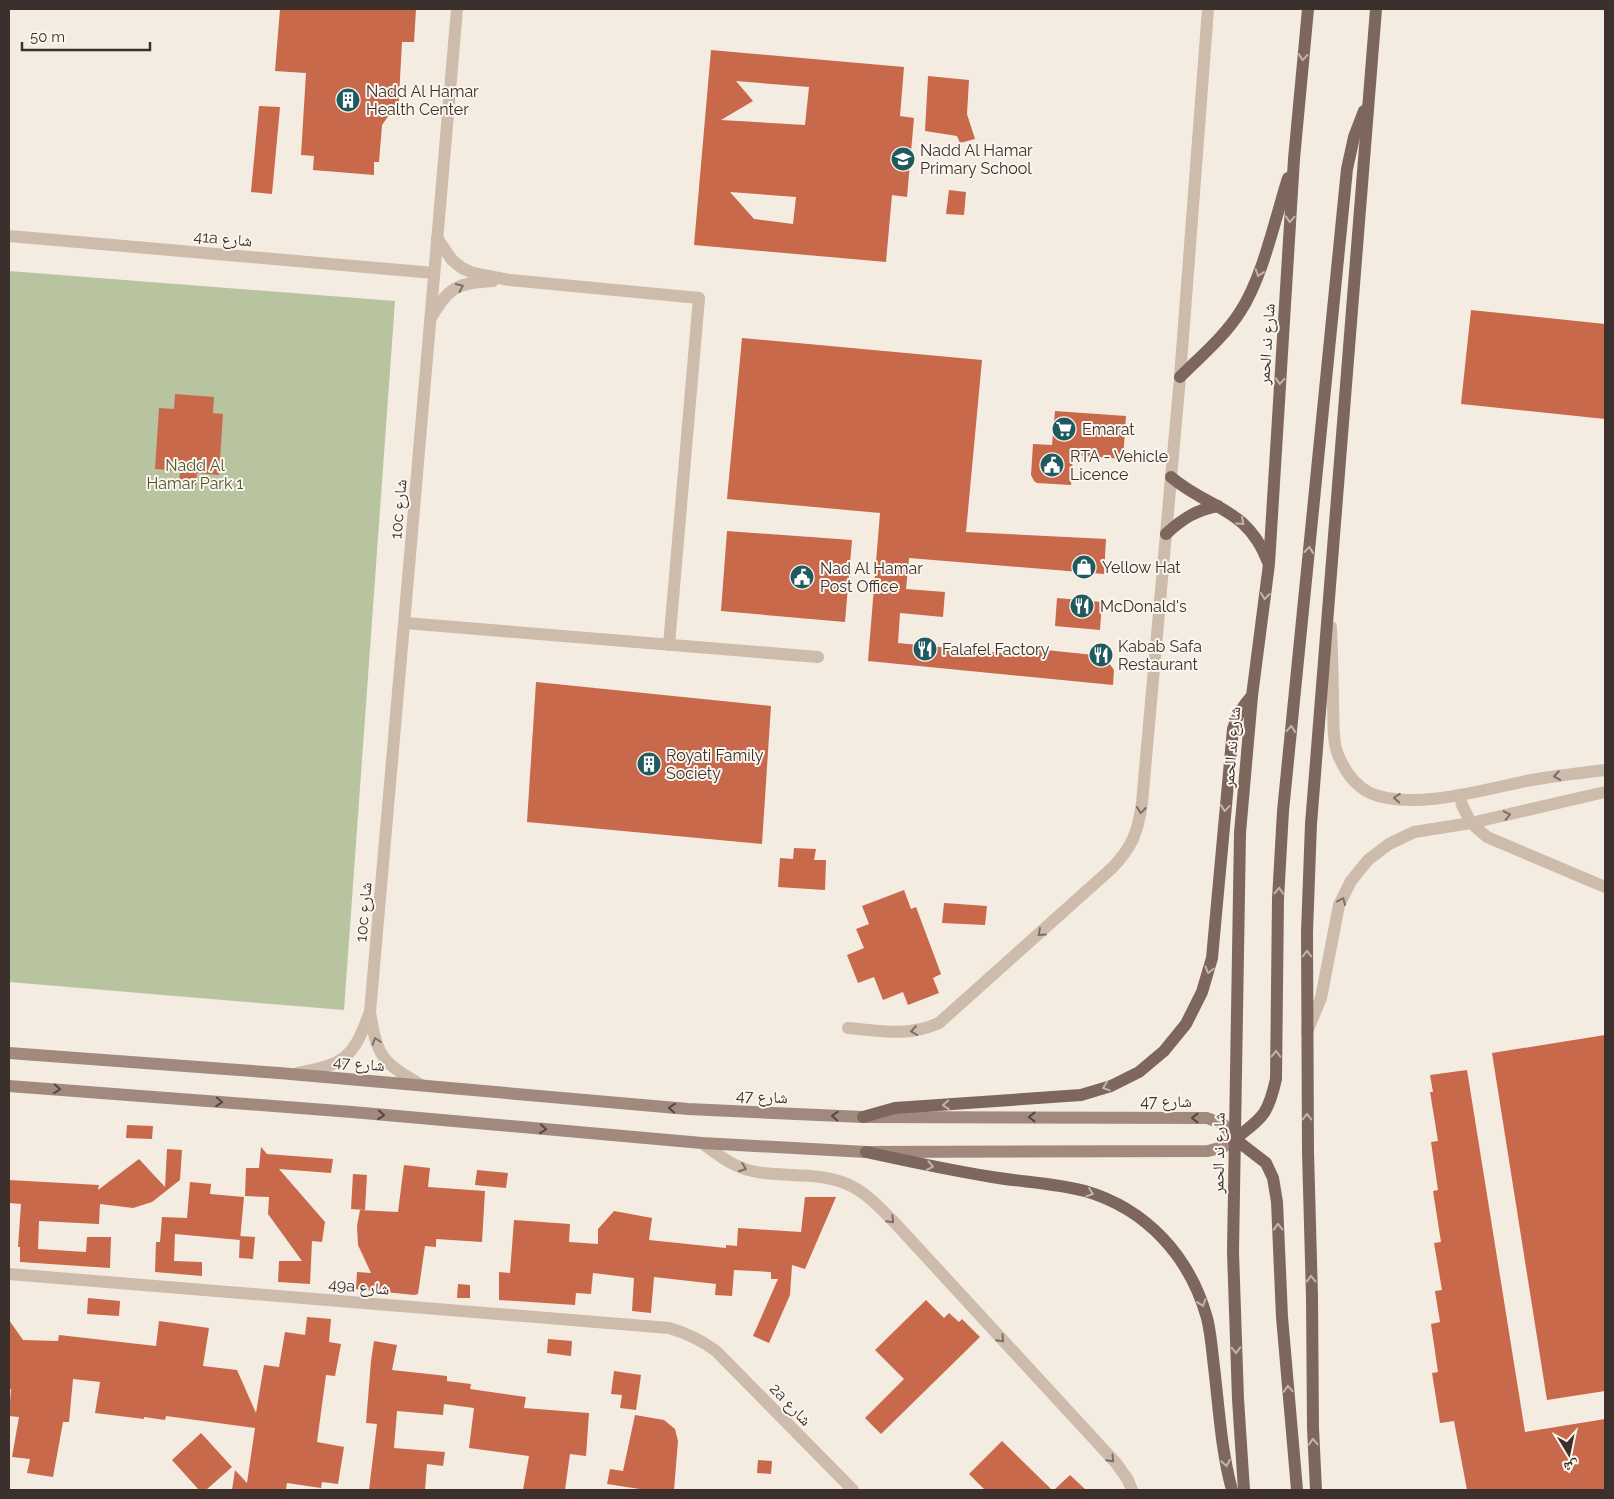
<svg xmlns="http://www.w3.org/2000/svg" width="1614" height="1499" viewBox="0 0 1614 1499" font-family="Raleway,'Noto Naskh Arabic',sans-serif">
  <rect width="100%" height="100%" fill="#f4ebe1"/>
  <polygon fill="#b8c4a0" points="9,271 395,301 344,1010 9,982"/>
  <g fill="#c8694b" fill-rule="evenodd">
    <polygon points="280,9 416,9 414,42 402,42 398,115 389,115 382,125 379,162 374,162 374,175 313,170 314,156 301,155 306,73 275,71"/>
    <path d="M711,50L904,67L900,116L914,118L907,197L892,195L886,262L694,245ZM736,81L809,87L805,125L721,120L753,101ZM730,192L796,197L793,224L754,219Z"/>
    <polygon points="928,76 969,80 967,114 975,139 960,143 957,136 925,131"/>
    <polygon points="259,106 280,107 272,194 251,192"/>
    <polygon points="949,190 966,192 964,215 946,214"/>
    <polygon points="1471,310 1605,324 1605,419 1461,404"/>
    <polygon points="742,338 982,360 966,532 1106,539 1104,574 909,558 906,589 945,592 943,617 900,613 898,643 1035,656 1036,649 1104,656 1114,670 1113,685 868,661 880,513 727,499"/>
    <polygon points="175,394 214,397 213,413 223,414 219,475 197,473 196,485 179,484 180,471 155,469 159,408 174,409"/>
    <polygon points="1055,411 1126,416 1123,459 1073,455 1071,485 1037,483 1034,481 1031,475 1033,444 1052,445"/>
    <polygon points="727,531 852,540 845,622 721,611"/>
    <polygon points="1057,598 1102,602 1100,630 1055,626"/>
    <polygon points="536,682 771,706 762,844 527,822"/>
    <polygon points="794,848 816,849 814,860 826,860 825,890 778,887 780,858 793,859"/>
    <polygon points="904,890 911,909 916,907 941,974 933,978 939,993 908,1005 903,992 883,1000 874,977 858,983 847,955 864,948 856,929 869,924 862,906"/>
    <polygon points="944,903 987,906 985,925 942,923"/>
    <polygon points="1605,1035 1605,1391 1547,1400 1492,1053"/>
    <polygon points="1467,1070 1525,1432 1605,1419 1605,1490 1467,1490 1454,1421 1440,1423 1432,1373 1438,1372 1431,1324 1440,1322 1435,1291 1442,1290 1434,1243 1441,1242 1433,1191 1438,1190 1431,1142 1438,1141 1430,1092 1433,1092 1430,1075"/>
    <polygon points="127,1125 153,1126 152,1139 126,1138"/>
    <polygon points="261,1147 267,1154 333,1159 331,1173 279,1169 325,1222 322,1242 312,1241 310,1284 278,1282 279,1261 302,1261 268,1214 269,1197 245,1196 246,1168 259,1168"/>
    <polygon points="167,1149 182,1150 180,1180 152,1202 133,1208 100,1204 99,1224 39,1221 38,1249 86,1252 87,1237 111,1237 110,1268 20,1262 20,1247 18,1247 21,1204 9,1203 9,1180 99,1185 98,1190 139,1159 165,1187"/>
    <polygon points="404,1165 430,1168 428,1187 485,1191 482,1242 436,1239 436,1247 425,1246 418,1294 414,1295 356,1289 357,1272 371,1273 358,1245 357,1226 360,1210 398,1212"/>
    <polygon points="477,1170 508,1173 506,1188 475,1185"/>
    <polygon points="353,1174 367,1175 365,1210 351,1209"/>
    <polygon points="190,1182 211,1184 210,1194 244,1197 240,1240 175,1234 174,1261 202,1262 202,1276 155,1272 156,1242 160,1242 162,1217 187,1218"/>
    <polygon points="805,1197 836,1197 805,1269 792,1265 790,1295 769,1343 753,1336 778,1279 771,1279 771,1272 734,1270 732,1296 715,1295 716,1284 654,1277 651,1313 632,1311 634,1278 593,1273 591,1294 576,1293 575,1305 499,1300 499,1272 510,1273 514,1220 570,1224 569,1242 598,1244 598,1229 614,1211 652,1218 649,1240 726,1248 726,1245 737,1246 738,1228 801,1232"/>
    <polygon points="240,1236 255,1237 253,1259 239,1258"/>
    <polygon points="458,1284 470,1285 470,1298 457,1298"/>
    <polygon points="88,1298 120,1301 119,1316 87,1314"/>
    <polygon points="926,1300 944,1318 949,1313 959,1322 962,1319 980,1337 881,1434 865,1418 904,1379 875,1350"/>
    <polygon points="307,1317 331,1319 329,1342 341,1344 335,1376 326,1375 317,1442 344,1447 338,1484 322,1482 321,1488 287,1483 286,1490 232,1490 235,1470 247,1483 255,1428 166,1416 165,1420 144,1417 144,1419 95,1413 100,1382 73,1379 69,1422 63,1422 53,1477 27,1473 30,1459 12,1457 19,1417 9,1416 11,1389 9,1389 9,1320 23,1340 58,1341 59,1335 156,1346 159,1321 209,1328 203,1366 237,1370 256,1413 264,1365 279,1367 285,1332 305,1335"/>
    <polygon points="548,1339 572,1341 571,1356 547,1353"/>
    <polygon points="374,1341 397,1345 392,1370 447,1376 447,1381 471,1384 470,1389 526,1397 524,1408 589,1413 586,1456 570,1454 565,1490 523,1490 529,1456 469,1448 474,1408 444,1404 443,1415 397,1411 394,1448 445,1452 443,1466 427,1464 425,1490 369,1490 377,1424 366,1423 371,1361"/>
    <polygon points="614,1371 641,1375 636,1410 620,1408 622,1395 611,1394"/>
    <polygon points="635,1415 664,1420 675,1429 678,1441 674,1490 646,1490 607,1484 610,1469 623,1471"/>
    <polygon points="201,1433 232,1467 206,1490 199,1490 172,1460"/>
    <polygon points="1002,1441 1052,1490 985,1490 969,1474"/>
    <polygon points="758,1460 772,1461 771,1474 757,1473"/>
    <polygon points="1070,1475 1086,1490 1054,1490"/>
  </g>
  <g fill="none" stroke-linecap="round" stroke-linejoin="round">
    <g stroke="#cdbbac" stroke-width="12">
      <polyline points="9,236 434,273"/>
      <polyline points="437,238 452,260 462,268 473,273 510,280 699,298 669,645"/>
      <path d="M431,318C449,286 458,283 493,281"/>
      <polyline points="405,623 818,657"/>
      <path d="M1331,627C1332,654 1333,680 1333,707C1334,722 1332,738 1337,752C1343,768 1354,785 1370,793C1411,811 1483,790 1526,781C1553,776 1579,773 1605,770"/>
      <polyline points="1460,795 1462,805 1471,823 1487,837 1605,887"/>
      <path d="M848,1028C881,1031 908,1037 939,1023L1111,869C1132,848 1138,832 1142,803L1180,377L1208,9"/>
      <polyline points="1307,1032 1321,998 1339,905 1351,881 1368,860 1389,844 1414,832 1471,823 1605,792"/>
      <path d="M298,1073C344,1064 353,1059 369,1014"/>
      <path d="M421,1085C382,1062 377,1057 370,1012C400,678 428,343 457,9"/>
      <path d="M702,1143C717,1154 733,1167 752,1171C784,1178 817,1171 847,1184C866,1192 881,1209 895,1223L1116,1463L1128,1480L1132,1490"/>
      <path d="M9,1274L669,1328C687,1333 701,1340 716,1351L853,1490"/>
    </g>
    <polyline stroke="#a18a7d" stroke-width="12" points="9,1053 279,1073 688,1109 863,1117 1207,1118 1223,1124 1235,1139 1223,1147 1208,1151 866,1152 702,1143 352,1112 9,1086"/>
    <g stroke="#7d675c" stroke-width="12">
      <path d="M1180,377C1201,356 1224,337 1240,312C1263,277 1275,219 1288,178"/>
      <path d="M1171,477C1210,510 1247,507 1268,562"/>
      <path d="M1166,534C1182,519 1196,510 1218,506"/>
      <path d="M863,1117L895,1108L1081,1095L1111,1086L1139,1072L1164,1051L1186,1024L1202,992L1212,958L1233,729C1237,715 1242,706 1252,696"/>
      <path d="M866,1152C907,1161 949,1170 992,1177C1022,1182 1055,1183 1085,1191C1147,1209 1190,1257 1207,1318C1211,1334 1212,1351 1214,1367C1219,1408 1221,1450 1232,1490"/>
      <polyline points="1244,1490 1238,1399 1233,1252 1240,833 1252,696 1269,564 1294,159 1308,9"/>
      <path d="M1297,1490L1282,1317L1277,1202L1273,1178L1266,1163L1235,1139C1263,1117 1268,1115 1276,1079L1278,899L1283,811L1347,169L1354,137L1364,111"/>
      <polyline points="1316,1490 1313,1428 1312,1297 1308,1152 1307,932 1311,824 1376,9"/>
    </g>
  </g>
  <defs><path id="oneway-chevron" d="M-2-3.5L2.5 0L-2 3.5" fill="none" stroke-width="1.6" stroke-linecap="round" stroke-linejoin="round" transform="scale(1.25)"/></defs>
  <g stroke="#c2b5ac">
    <use href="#oneway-chevron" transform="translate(1303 57) rotate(95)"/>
    <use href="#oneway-chevron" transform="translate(1290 219) rotate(94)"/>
    <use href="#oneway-chevron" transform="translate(1259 273) rotate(109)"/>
    <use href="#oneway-chevron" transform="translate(1280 381) rotate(94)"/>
    <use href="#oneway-chevron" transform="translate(1241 522) rotate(42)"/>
    <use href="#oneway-chevron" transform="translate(1309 550) rotate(-84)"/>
    <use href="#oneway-chevron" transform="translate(1265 596) rotate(97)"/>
    <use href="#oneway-chevron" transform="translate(1291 729) rotate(-85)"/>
    <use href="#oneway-chevron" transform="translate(1225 808) rotate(95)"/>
    <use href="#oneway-chevron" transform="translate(1279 891) rotate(-87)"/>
    <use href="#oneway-chevron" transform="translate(1307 954) rotate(-90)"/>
    <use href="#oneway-chevron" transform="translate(1209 970) rotate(105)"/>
    <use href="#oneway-chevron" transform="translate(1276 1054) rotate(-89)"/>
    <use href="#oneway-chevron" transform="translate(1106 1087) rotate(161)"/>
    <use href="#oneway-chevron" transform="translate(946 1105) rotate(176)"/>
    <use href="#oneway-chevron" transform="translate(1307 1117) rotate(-90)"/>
    <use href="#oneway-chevron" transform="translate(930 1166) rotate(11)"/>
    <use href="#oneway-chevron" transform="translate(1090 1193) rotate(19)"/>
    <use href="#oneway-chevron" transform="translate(1278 1227) rotate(-92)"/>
    <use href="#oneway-chevron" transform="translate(1311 1279) rotate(-92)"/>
    <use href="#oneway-chevron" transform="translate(1202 1303) rotate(71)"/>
    <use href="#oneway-chevron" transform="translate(1236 1350) rotate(88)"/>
    <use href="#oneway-chevron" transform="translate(1288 1389) rotate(-94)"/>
    <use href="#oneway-chevron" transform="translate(1313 1442) rotate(-93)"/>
    <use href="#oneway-chevron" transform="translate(1226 1463) rotate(80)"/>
  </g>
  <g stroke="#7d6f65">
    <use href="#oneway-chevron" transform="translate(460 287) rotate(-24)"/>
    <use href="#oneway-chevron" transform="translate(1557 776) rotate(171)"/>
    <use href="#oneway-chevron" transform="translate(1397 798) rotate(-176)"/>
    <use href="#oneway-chevron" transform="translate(1141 810) rotate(97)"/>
    <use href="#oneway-chevron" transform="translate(1507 815) rotate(-13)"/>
    <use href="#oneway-chevron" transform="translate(1342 901) rotate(-67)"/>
    <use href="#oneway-chevron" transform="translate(1041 933) rotate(138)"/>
    <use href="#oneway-chevron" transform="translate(914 1031) rotate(172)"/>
    <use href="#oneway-chevron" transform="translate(376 1041) rotate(-108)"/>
    <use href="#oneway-chevron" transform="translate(743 1168) rotate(20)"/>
    <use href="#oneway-chevron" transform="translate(891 1220) rotate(45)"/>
    <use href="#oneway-chevron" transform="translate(1001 1339) rotate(47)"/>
    <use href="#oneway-chevron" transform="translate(1111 1459) rotate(47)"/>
  </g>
  <g stroke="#544640">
    <use href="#oneway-chevron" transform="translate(57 1089) rotate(4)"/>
    <use href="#oneway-chevron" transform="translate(219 1102) rotate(4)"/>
    <use href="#oneway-chevron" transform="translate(672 1108) rotate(-175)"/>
    <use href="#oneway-chevron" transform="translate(381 1115) rotate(5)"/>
    <use href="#oneway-chevron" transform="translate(835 1116) rotate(-177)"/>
    <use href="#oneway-chevron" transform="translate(1032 1117) rotate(-180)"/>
    <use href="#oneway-chevron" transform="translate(1195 1118) rotate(-180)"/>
    <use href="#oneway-chevron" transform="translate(543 1129) rotate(5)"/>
  </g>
  <defs>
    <symbol id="building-disc" viewBox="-11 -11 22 22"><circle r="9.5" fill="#1f5a5e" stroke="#fbf5ee"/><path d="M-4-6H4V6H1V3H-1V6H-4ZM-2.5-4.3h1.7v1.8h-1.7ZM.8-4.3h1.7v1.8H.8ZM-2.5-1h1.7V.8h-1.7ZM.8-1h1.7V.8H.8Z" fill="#fff"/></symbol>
    <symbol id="school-disc" viewBox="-11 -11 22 22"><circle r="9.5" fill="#1f5a5e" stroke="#fbf5ee"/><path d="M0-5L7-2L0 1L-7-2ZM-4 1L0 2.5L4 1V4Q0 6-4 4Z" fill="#fff"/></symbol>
    <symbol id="supermarket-disc" viewBox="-11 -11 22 22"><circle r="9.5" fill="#1f5a5e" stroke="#fbf5ee"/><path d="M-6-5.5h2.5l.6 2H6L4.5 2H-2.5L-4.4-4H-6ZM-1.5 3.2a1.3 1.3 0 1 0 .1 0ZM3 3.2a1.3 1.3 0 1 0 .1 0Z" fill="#fff"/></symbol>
    <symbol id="civic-disc" viewBox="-11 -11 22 22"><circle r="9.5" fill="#1f5a5e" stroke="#fbf5ee"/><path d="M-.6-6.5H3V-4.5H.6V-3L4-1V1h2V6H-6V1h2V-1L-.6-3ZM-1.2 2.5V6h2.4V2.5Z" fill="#fff"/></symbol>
    <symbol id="shop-disc" viewBox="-11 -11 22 22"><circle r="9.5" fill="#1f5a5e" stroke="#fbf5ee"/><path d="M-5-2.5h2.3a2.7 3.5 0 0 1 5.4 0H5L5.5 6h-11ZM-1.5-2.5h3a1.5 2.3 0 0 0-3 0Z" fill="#fff"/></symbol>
    <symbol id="restaurant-disc" viewBox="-11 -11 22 22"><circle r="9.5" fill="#1f5a5e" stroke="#fbf5ee"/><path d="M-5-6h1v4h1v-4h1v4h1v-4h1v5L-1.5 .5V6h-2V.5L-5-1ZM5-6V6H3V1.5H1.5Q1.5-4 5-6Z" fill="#fff"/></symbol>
  </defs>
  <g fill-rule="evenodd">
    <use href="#building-disc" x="334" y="86" width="28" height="28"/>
    <use href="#school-disc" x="889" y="145" width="28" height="28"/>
    <use href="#supermarket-disc" x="1050" y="415" width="28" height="28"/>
    <use href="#civic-disc" x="1038" y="451" width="28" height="28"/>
    <use href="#shop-disc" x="1070" y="553" width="28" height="28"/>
    <use href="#civic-disc" x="788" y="563" width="28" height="28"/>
    <use href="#restaurant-disc" x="1068" y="592" width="28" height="28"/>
    <use href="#restaurant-disc" x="911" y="635" width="28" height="28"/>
    <use href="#restaurant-disc" x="1087" y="641" width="28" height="28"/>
    <use href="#building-disc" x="635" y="750" width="28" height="28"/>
  </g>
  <g text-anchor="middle" stroke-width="4" stroke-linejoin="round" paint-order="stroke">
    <g font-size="16" fill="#3b302b" stroke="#fbf5ee" text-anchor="start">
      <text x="366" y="97">Nadd Al Hamar<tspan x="366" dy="18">Health Center</tspan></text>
      <text x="920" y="156">Nadd Al Hamar<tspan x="920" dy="18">Primary School</tspan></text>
      <text x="1082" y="435">Emarat</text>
      <text x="1070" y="462">RTA - Vehicle<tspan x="1070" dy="18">Licence</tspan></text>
      <text x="1102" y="573">Yellow Hat</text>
      <text x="820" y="574">Nad Al Hamar<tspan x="820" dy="18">Post Office</tspan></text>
      <text x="1100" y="612">McDonald's</text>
      <text x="1118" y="652">Kabab Safa<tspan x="1118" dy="18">Restaurant</tspan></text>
      <text x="942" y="655">Falafel Factory</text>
      <text x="666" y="761">Royati Family<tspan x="666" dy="18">Society</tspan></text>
    </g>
    <g font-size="16" fill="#3b302b" stroke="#fbf5ee">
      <text transform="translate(223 238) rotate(5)" y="6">41a شارع</text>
      <text transform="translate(1266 344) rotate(-86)" y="6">شارع ند الحمر</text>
      <text transform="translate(398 509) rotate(-85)" y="6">10c شارع</text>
      <text transform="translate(1231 747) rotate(-85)" y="6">شارع ند الحمر</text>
      <text transform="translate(363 912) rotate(-85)" y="6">10c شارع</text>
      <text transform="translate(359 1063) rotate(5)" y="6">شارع 47</text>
      <text transform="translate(762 1096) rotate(3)" y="6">شارع 47</text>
      <text x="1166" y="1107">شارع 47</text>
      <text transform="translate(1218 1153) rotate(-89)" y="6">شارع ند الحمر</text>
      <text transform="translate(359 1286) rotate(5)" y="6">49a شارع</text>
      <text transform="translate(791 1404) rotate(46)" y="6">2a شارع</text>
    </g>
    <g font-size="16" fill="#4a5a2e" stroke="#fbf5ee">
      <text x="195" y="471">Nadd Al<tspan x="195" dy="18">Hamar Park 1</tspan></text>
    </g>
  </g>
  <rect width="1614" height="1499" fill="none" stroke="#3b302b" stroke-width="20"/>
  <g transform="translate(1569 1454) rotate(170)" stroke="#fbf5ee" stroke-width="4" paint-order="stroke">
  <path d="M0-4L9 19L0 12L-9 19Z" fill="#3b302b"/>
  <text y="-8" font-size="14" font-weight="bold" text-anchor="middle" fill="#3b302b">ش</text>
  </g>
  <path d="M22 42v8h128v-8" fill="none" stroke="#3b302b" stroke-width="2.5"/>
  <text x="30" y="42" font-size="15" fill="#3b302b" stroke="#fbf5ee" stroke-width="4" paint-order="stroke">50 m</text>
</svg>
